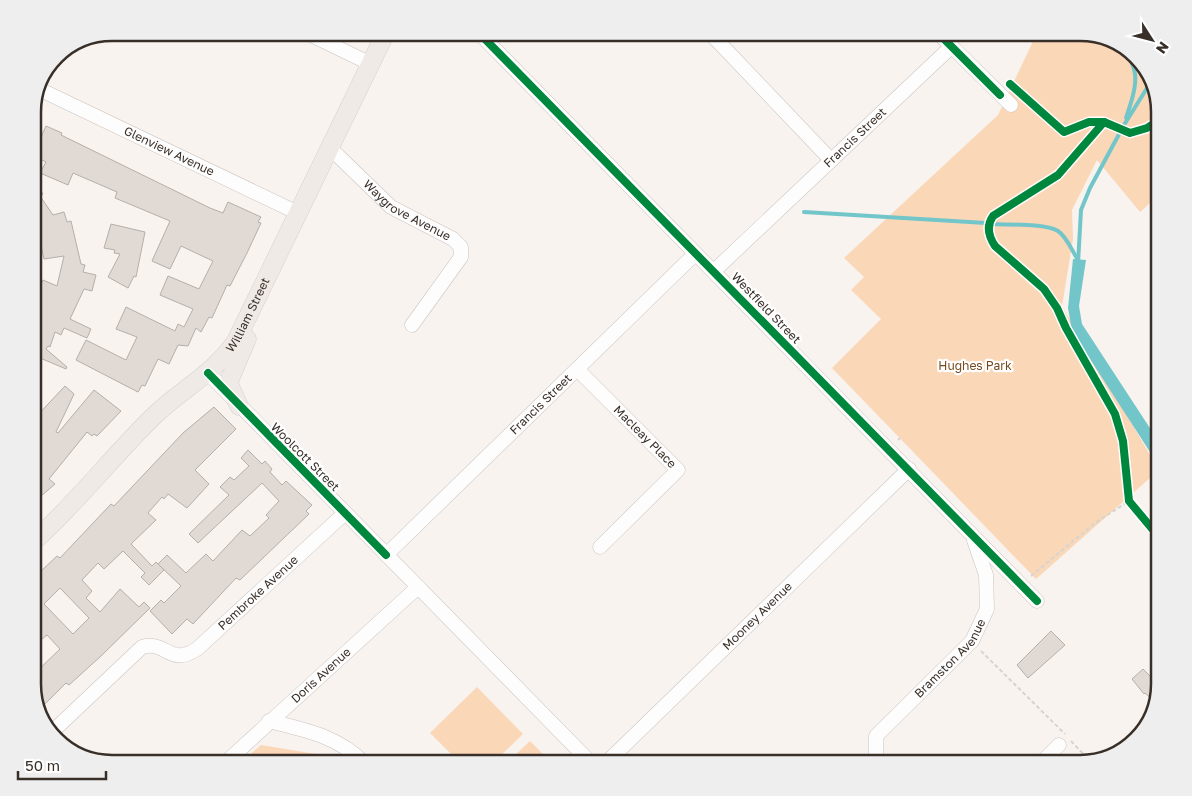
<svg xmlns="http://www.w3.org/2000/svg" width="1192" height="796" viewBox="0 0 1192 796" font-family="'Golos Text',sans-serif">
  <rect width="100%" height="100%" fill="#f8f3ef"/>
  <g fill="#fad7b7">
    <polygon points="1037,33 1079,33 1124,46 1151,77 1159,112 1159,195 1140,212 1097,160 1072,210 1073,239 1062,306 1159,470 1036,579 832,368 881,319 851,290 864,277 844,258 998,115"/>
    <polygon points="37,99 42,104 33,170 33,108"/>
    <polygon points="477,687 523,734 493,763 460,763 430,733"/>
    <polygon points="530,741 552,763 507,763"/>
    <polygon points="261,745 340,758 348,763 240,763"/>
  </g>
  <polygon fill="#72c6c9" points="1073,259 1086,260 1079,306 1082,324 1159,442 1159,466 1072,331 1068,308"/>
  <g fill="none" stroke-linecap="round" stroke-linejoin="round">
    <g stroke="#72c6c9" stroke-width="4">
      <path d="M1113,43C1145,64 1136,88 1126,118"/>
      <polyline points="804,212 986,223"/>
      <path d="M991,224C1007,225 1045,223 1058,231C1067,237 1072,251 1078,260"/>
      <polyline points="1078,264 1081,210 1090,188 1124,125 1152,80"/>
    </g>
  </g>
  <g fill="#e0d9d4" stroke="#b5afaa" fill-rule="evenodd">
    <polygon points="46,126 62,133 61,135 210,208 223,213 228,202 261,217 258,222 261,223 247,253 230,286 227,285 212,318 209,317 201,332 196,328 188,346 178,345 169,364 158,359 145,386 142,385 138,392 76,360 86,340 126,360 137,337 116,329 126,307 175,331 178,324 184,327 193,309 160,295 168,276 199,289 213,261 181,246 170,269 152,261 170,221 115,198 117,192 73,173 68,185 40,173 46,162 36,157 39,150 38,144"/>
    <polygon points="33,179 43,194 40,196 53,215 64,212 67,222 71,221 81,264 85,265 83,272 96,275 92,291 84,289 70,319 91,329 87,338 64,328 61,335 55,332 50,347 48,346 46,349 67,367 66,369 33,355 33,303 43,280 57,286 64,256 44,259 33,209"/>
    <polygon points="111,224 145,232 136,277 134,276 128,288 108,277 120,254 114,253 115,250 104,248"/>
    <polygon points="65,386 74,394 56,432 58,433 94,390 121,411 97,436 94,434 92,436 87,432 49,479 55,484 33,503 33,441 38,435 33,431 33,420"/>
    <path d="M214,407L236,429L195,470L209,484L187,508L168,494L164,499L162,497L148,513L156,520L131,544L152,566L156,562L164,570L149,585L141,577L145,573L123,551L104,569L98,563L82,580L92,591L86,598L100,612L120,589L139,607L144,602L150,608L101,656L69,685L66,683L39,710L33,688V675L60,649L47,635L37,643L33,638V565L40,572L57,556L60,558L111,504L114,506L183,433ZM60,588L89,618L73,634L44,604Z"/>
    <polygon points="248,450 262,464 265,461 272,469 270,472 282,485 286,481 312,505 306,511 309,514 240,580 236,578 193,624 187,619 172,634 150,611 161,600 164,603 181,586 158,564 167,555 186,573 206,554 213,561 242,530 250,536 269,518 266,515 279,501 262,483 198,543 189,534 229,495 220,487 230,477 234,480 249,466 241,458"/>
    <polygon points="1051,631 1065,645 1028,678 1017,665"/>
    <polygon points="1143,669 1159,685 1154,701 1145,693 1144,694 1132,679"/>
  </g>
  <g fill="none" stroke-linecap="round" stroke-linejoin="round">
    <defs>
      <g id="minor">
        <polyline points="305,32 371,64"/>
        <polyline points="478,32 1037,601"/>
        <polyline points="709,32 831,160"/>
        <polyline points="937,32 1011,105"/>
        <path id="s1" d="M41,90L298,213"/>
        <path id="s2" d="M330,148L391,207L453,239L461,247V257L412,325"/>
        <path id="s3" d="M714,271L951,47"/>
        <path id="s4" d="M577,369L678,470L600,547"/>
        <polyline points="208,373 591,763"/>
        <path id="s5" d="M386,555L695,254"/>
        <path d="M269,721C305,730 338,736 364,763"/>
        <path id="s6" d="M52,732L142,647C167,640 169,667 197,649L345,513"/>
        <path id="s7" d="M225,763L418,587"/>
        <path id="s8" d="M606,763L909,469"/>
        <path id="s9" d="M876,763V736L972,641L987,609L986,575L974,540"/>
        <polyline points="1041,763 1059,745"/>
      </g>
      <g id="major">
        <polyline points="239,406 229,384 230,379 247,339"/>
        <path id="s10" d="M33,542C78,502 114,454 157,413C185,387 212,375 236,341L386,32"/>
      </g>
    </defs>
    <use href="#minor" stroke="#cbc4bf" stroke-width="15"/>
    <use href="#major" stroke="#d5d1ce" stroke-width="19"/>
    <g stroke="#d6d4d1" stroke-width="2" stroke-dasharray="4 2.5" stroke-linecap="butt">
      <polyline points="51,77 53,63"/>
      <polyline points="898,440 900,438"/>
      <polyline points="1031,576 1095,523 1129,501"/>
      <polyline points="981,651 1065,734"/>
      <polyline points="1071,741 1090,761"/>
      <polyline points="250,756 254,760 251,763"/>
    </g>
    <use href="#minor" stroke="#fefdfd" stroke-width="14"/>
    <use href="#major" stroke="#f0eae6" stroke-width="18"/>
    <defs>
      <g id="cycleway">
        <polyline points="478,32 1037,601"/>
        <polyline points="937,32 1000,95"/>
        <polyline points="1010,84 1064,132 1089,122 1104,122"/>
        <path d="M1159,120L1147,128L1130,133L1104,122L1058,175L993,216C986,226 989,237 995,246L1044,289L1057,308L1066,328L1115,414L1123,441L1129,501L1159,537"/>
        <polyline points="208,373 386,555"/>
      </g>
    </defs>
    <use href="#cycleway" stroke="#fff" stroke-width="11"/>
    <use href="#cycleway" stroke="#00873e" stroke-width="8"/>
  </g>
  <g text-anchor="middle" stroke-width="4.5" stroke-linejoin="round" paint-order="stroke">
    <g font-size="12" fill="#382f28" stroke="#fff">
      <text dy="4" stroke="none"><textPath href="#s3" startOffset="194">Francis Street</textPath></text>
      <text dy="4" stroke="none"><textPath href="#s1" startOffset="142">Glenview Avenue</textPath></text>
      <text dy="4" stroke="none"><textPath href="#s2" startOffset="100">Waygrove Avenue</textPath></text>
      <text transform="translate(766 308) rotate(46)" y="4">Westfield Street</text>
      <text dy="4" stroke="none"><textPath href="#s10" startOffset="315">William Street</textPath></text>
      <text dy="4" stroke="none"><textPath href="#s5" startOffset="216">Francis Street</textPath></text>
      <text dy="4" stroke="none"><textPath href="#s4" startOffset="96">Macleay Place</textPath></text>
      <text transform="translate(305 457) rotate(45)" y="4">Woolcott Street</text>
      <text dy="4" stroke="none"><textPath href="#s6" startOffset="265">Pembroke Avenue</textPath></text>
      <text dy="4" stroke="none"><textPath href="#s8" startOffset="211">Mooney Avenue</textPath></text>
      <text dy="4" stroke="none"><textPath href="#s9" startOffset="135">Bramston Avenue</textPath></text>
      <text dy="4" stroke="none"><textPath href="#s7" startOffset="130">Doris Avenue</textPath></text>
    </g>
    <g font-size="12" fill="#764b21" stroke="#fff">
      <text x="975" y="370">Hughes Park</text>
    </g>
  </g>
  <path d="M0 0H1192V796H0ZM112 41H1080A71 71 0 0 1 1151 112V684A71 71 0 0 1 1080 755H112A71 71 0 0 1 41 684V112A71 71 0 0 1 112 41Z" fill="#efeeee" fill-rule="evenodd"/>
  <path fill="none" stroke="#382f28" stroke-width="2.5" d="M112 41H1080A71 71 0 0 1 1151 112V684A71 71 0 0 1 1080 755H112A71 71 0 0 1 41 684V112A71 71 0 0 1 112 41Z"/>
  <g transform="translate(1152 40) rotate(126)" stroke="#ffffff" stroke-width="4" paint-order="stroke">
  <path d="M0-4L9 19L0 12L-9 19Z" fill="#382f28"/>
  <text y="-8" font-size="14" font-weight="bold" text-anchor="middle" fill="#382f28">N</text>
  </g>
  <path d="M18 771v8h88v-8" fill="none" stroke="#382f28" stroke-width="2.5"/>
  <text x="25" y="771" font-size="15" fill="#382f28" stroke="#ffffff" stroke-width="4" paint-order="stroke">50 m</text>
</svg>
